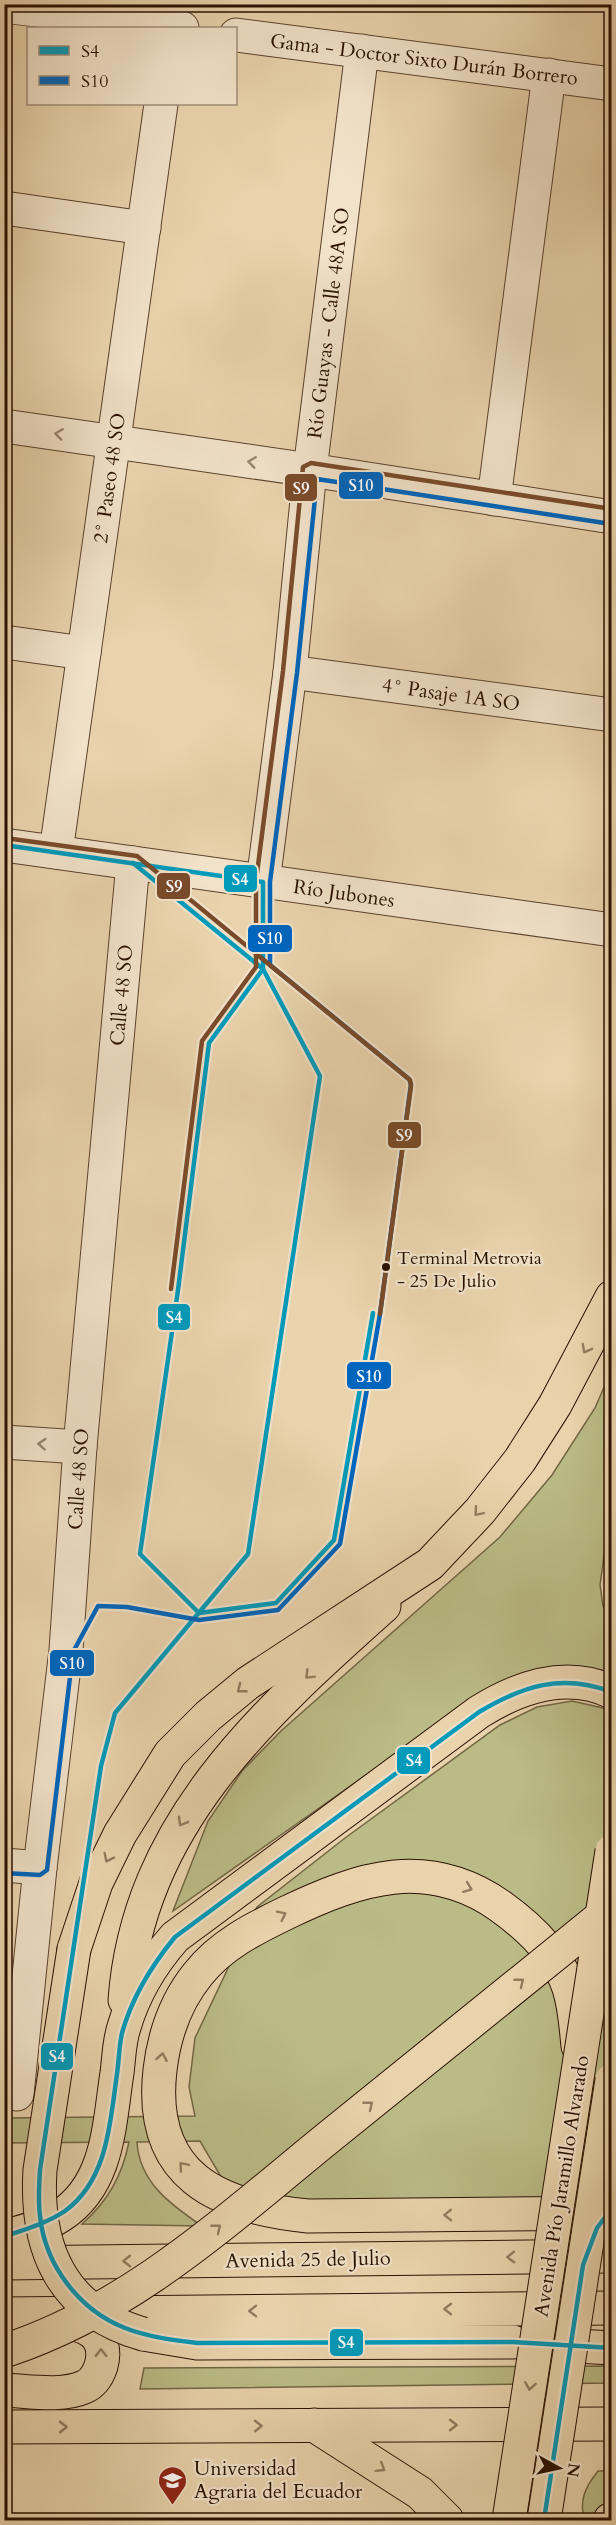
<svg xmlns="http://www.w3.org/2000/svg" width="616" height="2525" viewBox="0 0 616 2525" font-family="Cardo,serif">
  <rect width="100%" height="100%" fill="#e9d3ac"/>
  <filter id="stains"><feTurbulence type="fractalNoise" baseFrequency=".00333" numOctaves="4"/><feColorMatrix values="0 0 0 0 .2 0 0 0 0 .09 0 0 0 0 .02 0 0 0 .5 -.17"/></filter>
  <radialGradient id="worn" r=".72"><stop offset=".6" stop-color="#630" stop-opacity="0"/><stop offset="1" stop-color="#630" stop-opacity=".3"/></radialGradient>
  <g fill="#babb87" stroke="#726644" stroke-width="1.5">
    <path d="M611,1371V1506L600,1585L603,1606L611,1622V1673C568,1659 533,1672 491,1687L173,1911L208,1821L242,1771L281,1731L500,1537L552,1475L595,1408Z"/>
    <path d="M572,1701L603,1708L611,1716L612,2182L603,2193L544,2200L295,2202L271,2199L221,2177L200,2141L137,2142C139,2182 171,2205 202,2226L82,2224C108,2201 122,2176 129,2142L5,2143L4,2118L195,2116L189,2087L195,2038L257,1907L345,1838L500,1725L537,1707Z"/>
    <polygon points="612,2366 611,2383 140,2389 144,2368"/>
    <path d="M598,2471H611V2503L593,2520H585C578,2501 586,2486 598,2471Z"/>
  </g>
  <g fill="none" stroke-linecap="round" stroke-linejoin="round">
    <defs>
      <g id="minor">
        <polyline points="4,6 182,28"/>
        <polyline points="236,35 612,84"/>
        <polyline points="4,208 144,228"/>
        <polyline points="4,426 310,470 612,517"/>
        <polyline points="494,499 549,75"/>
        <polyline points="4,642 84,653"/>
        <polyline points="290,672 612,715"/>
        <polyline points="4,845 612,930"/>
        <polyline points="56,852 161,104"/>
        <polyline points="263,882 290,672 310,470 362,51"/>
        <polyline points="4,1442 80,1447"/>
        <polyline points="4,1865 40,1868"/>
        <polyline points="17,2094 40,1868 66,1650 80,1447 133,863"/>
      </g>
      <g id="major">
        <path d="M125,2000C138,1825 262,1715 384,1606"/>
        <path d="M578,2046C576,2027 575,2007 569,1988C558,1954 528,1926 500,1906C427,1855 359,1878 286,1913C253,1929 221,1945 198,1974C176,2001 164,2036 160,2070C148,2175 216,2207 308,2216L612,2213"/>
        <path d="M4,2237C23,2231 43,2227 60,2216C109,2185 109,2124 117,2073C119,2058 119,2042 124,2027C134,1993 152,1963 175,1937L479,1712C519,1687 566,1670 612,1692"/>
        <polyline points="4,2263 612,2256"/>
        <polyline points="4,2314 612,2308"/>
        <polyline points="542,2344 612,2348"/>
        <path d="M4,2390C29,2391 62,2397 84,2387C94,2383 98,2375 101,2366C110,2334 84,2322 57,2323"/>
        <polyline points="314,2425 420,2493 447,2520"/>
        <polyline points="4,2427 612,2424"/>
        <polyline points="610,2520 612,2519"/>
      </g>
      <g id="highway">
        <polyline points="74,1949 96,1883 120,1834 170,1754 208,1716 248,1683 430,1564 480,1511 520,1460 555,1405 612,1297"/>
        <polyline points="143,2334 197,2343 513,2342"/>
      </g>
    </defs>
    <use href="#minor" stroke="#5a422c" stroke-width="35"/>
    <use href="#major" stroke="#2a1101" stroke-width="35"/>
    <use href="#highway" stroke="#2a1101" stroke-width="35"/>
    <use href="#minor" stroke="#f1e2c9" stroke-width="33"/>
    <use href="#major" stroke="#e9d3ac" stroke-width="33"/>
    <use href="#highway" stroke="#e9d3ac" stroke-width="33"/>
    <defs>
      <g id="major-bridge">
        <polyline points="509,2520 612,1851"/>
        <polyline points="544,2520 612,2080"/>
      </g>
      <g id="highway-bridge">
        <path d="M74,1949L40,2170C35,2249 62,2311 143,2334"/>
        <path d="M4,2351C131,2310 228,2219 329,2137C423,2061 518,1985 612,1908"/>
      </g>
    </defs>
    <use href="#major-bridge" stroke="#2a1101" stroke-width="35" stroke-linecap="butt"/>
    <use href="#highway-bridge" stroke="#2a1101" stroke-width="35" stroke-linecap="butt"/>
    <use href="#major-bridge" stroke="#e9d3ac" stroke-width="33"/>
    <use href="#highway-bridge" stroke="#e9d3ac" stroke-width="33"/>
    <defs>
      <g id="bus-1">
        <polyline points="4,845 263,882 263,969 209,1043 178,1290 140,1554 199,1613 276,1603 334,1540 373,1313"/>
        <path d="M133,863L263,969L320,1076L248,1554L115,1713L101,1766L40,2170C39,2185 38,2201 40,2216C45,2265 79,2310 125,2328C148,2337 173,2340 197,2343L513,2342L612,2348"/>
        <path d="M6,2236C26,2229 47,2223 65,2211C108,2180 110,2122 117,2074C119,2060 119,2046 122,2033C132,1997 152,1965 175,1937L479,1712C523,1686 561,1673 612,1692"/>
        <polyline points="544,2520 583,2265 597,2228 612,2208"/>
      </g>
      <polyline id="bus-2" points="4,1873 40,1875 47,1870 73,1652 98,1606 127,1607 199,1620 278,1610 340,1544 380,1314 411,1084 409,1079 270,965 270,882 297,673 317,479 611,524"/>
      <g id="bus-3">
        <polyline points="5,838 137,856 410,1080 411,1086 380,1314"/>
        <polyline points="171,1289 202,1041 256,967 256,881 283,671 303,467 311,463 612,509"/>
      </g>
    </defs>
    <use href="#bus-1" stroke="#f1e2c9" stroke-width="9"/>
    <use href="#bus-2" stroke="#f1e2c9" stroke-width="9"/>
    <use href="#bus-3" stroke="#f1e2c9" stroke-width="9"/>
    <use href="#bus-1" stroke="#049aba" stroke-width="4.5"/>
    <use href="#bus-2" stroke="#0065bd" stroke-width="4.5"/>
    <use href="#bus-3" stroke="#7a4b2a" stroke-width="4.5"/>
  </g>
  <defs><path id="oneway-chevron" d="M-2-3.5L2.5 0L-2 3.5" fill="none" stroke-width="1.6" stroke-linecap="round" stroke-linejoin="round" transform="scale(1.5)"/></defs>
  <g stroke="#97846f">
    <use href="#oneway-chevron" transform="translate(59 434) rotate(-172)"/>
    <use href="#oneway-chevron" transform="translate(252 462) rotate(-172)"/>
    <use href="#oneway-chevron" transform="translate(42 1444) rotate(-176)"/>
  </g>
  <g stroke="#937c5f">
    <use href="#oneway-chevron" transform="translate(586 1349) rotate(118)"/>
    <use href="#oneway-chevron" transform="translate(478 1512) rotate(131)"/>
    <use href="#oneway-chevron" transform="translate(309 1675) rotate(135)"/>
    <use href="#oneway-chevron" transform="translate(241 1689) rotate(142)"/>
    <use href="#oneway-chevron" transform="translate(182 1822) rotate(120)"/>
    <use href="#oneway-chevron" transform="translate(108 1858) rotate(116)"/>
    <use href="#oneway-chevron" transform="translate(468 1888) rotate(21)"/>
    <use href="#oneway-chevron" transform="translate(282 1915) rotate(-26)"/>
    <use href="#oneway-chevron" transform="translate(520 1982) rotate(-39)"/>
    <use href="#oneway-chevron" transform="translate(162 2057) rotate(-80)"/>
    <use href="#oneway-chevron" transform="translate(369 2105) rotate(-39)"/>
    <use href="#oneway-chevron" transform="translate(183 2166) rotate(-130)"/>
    <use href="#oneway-chevron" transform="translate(448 2215) rotate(179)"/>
    <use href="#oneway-chevron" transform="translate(217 2228) rotate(-39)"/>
    <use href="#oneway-chevron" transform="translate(511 2257) rotate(179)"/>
    <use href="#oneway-chevron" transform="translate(127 2261) rotate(179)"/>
    <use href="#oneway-chevron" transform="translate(448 2309) rotate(180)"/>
    <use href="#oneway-chevron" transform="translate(253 2311) rotate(180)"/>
    <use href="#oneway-chevron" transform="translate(101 2353) rotate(-91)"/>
    <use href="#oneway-chevron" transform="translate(530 2386) rotate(99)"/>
    <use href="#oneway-chevron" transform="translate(453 2425)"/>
    <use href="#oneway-chevron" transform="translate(258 2426) rotate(-1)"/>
    <use href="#oneway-chevron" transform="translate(63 2427)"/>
    <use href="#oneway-chevron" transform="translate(381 2468) rotate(32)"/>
  </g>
  <defs>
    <symbol id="university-pin" viewBox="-11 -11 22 30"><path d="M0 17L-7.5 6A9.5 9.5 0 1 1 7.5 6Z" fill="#8f2418" stroke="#f1e2c9"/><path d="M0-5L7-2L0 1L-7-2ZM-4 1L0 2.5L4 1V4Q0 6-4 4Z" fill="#fff"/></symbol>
  </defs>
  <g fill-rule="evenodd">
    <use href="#university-pin" x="156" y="2464" width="33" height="45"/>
  </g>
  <circle fill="#2a1101" stroke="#f1e2c9" stroke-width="2" cx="386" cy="1267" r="5"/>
  <g text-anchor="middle" stroke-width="4.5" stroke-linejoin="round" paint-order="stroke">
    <g font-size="18" fill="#2a1101" stroke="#f1e2c9" text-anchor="start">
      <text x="397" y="1264">Terminal Metrovia<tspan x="397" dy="23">- 25 De Julio</tspan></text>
    </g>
    <g font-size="20" fill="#2a1101" stroke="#f1e2c9">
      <text transform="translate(424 59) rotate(7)" y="7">Gama - Doctor Sixto Durán Borrero</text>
      <text transform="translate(328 323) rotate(-83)" y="7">Río Guayas - Calle 48A SO</text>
      <text transform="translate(109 478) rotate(-82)" y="7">2° Paseo 48 SO</text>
      <text transform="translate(451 694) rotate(8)" y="7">4° Pasaje 1A SO</text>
      <text transform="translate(344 893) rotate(8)" y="7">Río Jubones</text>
      <text transform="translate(121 995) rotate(-85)" y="7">Calle 48 SO</text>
      <text transform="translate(78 1479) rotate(-86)" y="7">Calle 48 SO</text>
      <text transform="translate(561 2186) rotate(-81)" y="7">Avenida Pío Jaramillo Alvarado</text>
      <text transform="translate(308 2259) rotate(-1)" y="7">Avenida 25 de Julio</text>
    </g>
    <g font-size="20" fill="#2a1101" stroke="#f1e2c9" text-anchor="start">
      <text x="194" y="2475">Universidad<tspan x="194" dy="23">Agraria del Ecuador</tspan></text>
    </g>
  </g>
  <g stroke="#f1e2c9" stroke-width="2">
    <rect x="338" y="471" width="46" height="29" rx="6" fill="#0065bd"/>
    <rect x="284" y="473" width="34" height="29" rx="6" fill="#7a4b2a"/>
    <rect x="223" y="864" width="35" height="29" rx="6" fill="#049aba"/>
    <rect x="156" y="872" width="35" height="28" rx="6" fill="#7a4b2a"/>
    <rect x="247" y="924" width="46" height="29" rx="6" fill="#0065bd"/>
    <rect x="387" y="1121" width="35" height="28" rx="6" fill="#7a4b2a"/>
    <rect x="157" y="1303" width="34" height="28" rx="6" fill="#049aba"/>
    <rect x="346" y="1361" width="46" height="29" rx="6" fill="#0065bd"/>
    <rect x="49" y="1649" width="46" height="28" rx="6" fill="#0065bd"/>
    <rect x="396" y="1746" width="35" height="29" rx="6" fill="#049aba"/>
    <rect x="40" y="2042" width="34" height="29" rx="6" fill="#049aba"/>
    <rect x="329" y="2328" width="35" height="29" rx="6" fill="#049aba"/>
  </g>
  <g font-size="16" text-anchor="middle" font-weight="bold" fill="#fff">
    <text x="361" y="491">S10</text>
    <text x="301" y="494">S9</text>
    <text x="240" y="885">S4</text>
    <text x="174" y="892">S9</text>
    <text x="270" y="944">S10</text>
    <text x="404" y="1141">S9</text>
    <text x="174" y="1323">S4</text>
    <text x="369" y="1382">S10</text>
    <text x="72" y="1669">S10</text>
    <text x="414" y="1766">S4</text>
    <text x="57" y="2062">S4</text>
    <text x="346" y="2348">S4</text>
  </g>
  <rect width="616" height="2525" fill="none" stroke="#e9d3ac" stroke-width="24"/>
  <rect x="6" y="6" width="604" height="2513" fill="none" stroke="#2a1101" stroke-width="3"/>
  <rect x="12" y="12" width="592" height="2501" fill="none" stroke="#2a1101" stroke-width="1.5"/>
  <rect x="27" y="27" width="210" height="78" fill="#f1e2c9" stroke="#a18e79" stroke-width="1.5"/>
  <rect x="39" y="46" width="30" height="9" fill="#049aba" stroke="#a18e79" stroke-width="1.5"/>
  <text x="81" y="57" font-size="18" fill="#2a1101">S4</text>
  <rect x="39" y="76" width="30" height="9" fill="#0065bd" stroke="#a18e79" stroke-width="1.5"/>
  <text x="81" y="87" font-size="18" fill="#2a1101">S10</text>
  <g transform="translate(559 2468) rotate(98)" stroke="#f1e2c9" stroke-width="4.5" paint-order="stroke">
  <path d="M0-4.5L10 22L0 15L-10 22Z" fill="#2a1101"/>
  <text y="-9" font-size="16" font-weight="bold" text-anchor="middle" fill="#2a1101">N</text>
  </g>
  <rect width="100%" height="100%" filter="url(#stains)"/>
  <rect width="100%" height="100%" fill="url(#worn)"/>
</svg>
